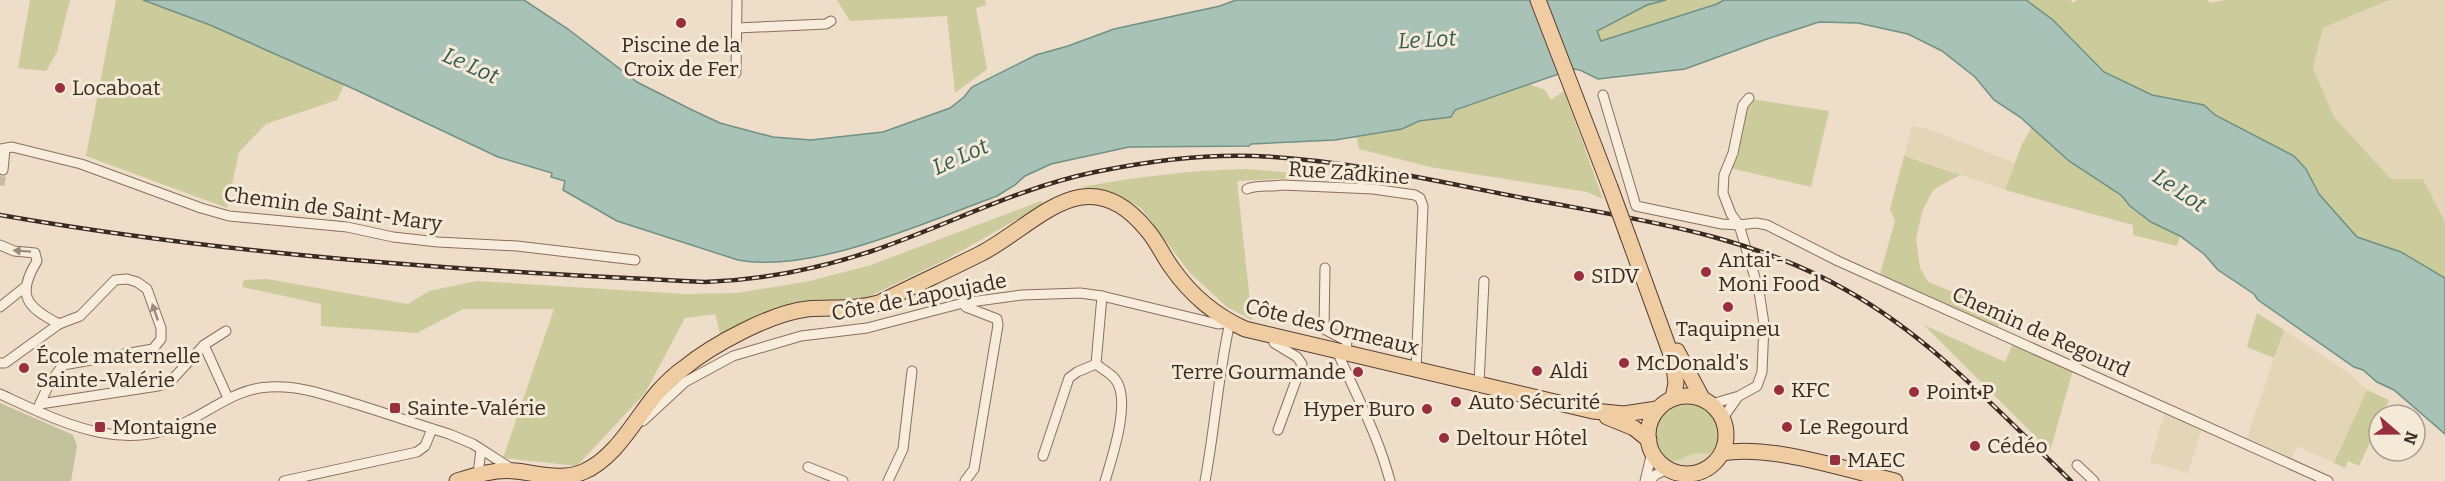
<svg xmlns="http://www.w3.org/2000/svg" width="2445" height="481" viewBox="0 0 2445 481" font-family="Bitter,serif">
  <rect width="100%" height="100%" fill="#eeddc9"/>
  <g fill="#e3d6b6">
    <polygon points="2389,0 2445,0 2445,222 2423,179 2391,179 2334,117 2313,68 2323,28"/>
    <polygon points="1912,126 1931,130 2015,163 2005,190 1904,156"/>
    <polygon points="2284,330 2350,374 2367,390 2334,463 2297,446 2291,461 2246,440"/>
    <polygon points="2165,412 2202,428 2188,473 2150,462"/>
    <polygon points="1721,448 1709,463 1697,468 1678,467 1667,461 1676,461 1695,453 1707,454"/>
  </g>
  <g fill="#cccb9c">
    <polygon points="30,0 70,0 57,52 46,71 18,68"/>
    <polygon points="116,0 143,0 210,25 344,85 337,100 266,124 239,152 227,208 86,156"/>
    <polygon points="837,0 985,0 986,5 976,8 987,69 955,93 947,16 850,21"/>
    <polygon points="1666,0 1724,0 1717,4 1601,41 1596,31 1647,5"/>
    <polygon points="2026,0 2071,0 2073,3 2077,0 2208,0 2209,3 2225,0 2389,0 2323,28 2313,68 2334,117 2391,179 2423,179 2445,222 2445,278 2401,252 2357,237 2319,194 2306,169 2294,156 2215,115 2204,105 2152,95 2104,72 2053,20"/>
    <polygon points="1529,84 1545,90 1551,100 1564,91 1603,199 1587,192 1430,167 1359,149 1356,135 1402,129 1419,121 1451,117 1455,110"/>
    <polygon points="1751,99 1829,111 1811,187 1730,168 1746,104"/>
    <polygon points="2032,127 2069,161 2121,195 2130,206 2151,222 2180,236 2177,246 2133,235 2133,225 2005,190 2022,144"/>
    <polygon points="1904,156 1960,175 1933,190 1922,212 1916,239 1920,268 1928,282 2002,311 1998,327 1880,274 1895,221 1890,209"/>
    <path d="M1247,169L1332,176L1237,181L1252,320L1227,307L1190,273L1141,208L1119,196L1081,187C1137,177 1191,170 1247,169Z"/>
    <polygon points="1041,201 1044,204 947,259 860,301 745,325 720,334 715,314 685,318 645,393 577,466 503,458 554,309 463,309 417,333 321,326 321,304 242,287 244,280 267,279 408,304 429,291 477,281 685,294 737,293 810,281 871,265"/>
    <polygon points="2257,313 2284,330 2274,358 2247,347"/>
    <polygon points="1924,325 2005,362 2013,344 2073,370 2050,451"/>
    <polygon points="2367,390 2389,400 2382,415 2379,415 2379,423 2359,466 2348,461 2345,468 2334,463"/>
    <path d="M1687,399C1714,400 1730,423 1721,448L1707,454L1695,453L1676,461H1667C1643,438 1656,404 1687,399Z"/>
  </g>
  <polygon fill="#c1c19b" points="0,403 73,435 77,446 71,481 0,481"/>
  <path fill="#a9c2b7" stroke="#709184" stroke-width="1.5" d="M143,0H524L568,29L637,82L690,109L720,123L746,130L773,137L811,140L883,132L950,108L964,97L972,87L1036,55L1068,46L1114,29L1220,6L1236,0H1666L1647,5L1597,31L1601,41L1717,4L1724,0H2026L2053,20L2104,72L2152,95L2204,105L2215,115L2294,156L2306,169L2319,194L2357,237L2401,252L2445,278V434L2394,390L2377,382L2363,370L2354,367L2258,300L2254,294L2218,270L2204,254L2180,236L2151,222L2130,206L2121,195L2069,161L2020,117L1994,100L1975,77L1942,51L1908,34L1858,23L1819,22L1767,39L1685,69L1598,79L1580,70L1573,69L1455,110L1451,117L1419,121L1402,129L1335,140L1251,144L1249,146L1129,147L1051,164L1025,176L1015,185L997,196C926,222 813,274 738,260L617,221L563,190L565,181L551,177L552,173L498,157L354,89L210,25Z"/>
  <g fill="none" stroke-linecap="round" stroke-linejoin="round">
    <polyline stroke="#cab9a7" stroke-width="9" stroke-dasharray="9 4.5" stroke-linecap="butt" points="0,185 3,170"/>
    <defs>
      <g id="minor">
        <polyline points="737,28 826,24 831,21"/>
        <polyline points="736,73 737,0"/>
        <polyline points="1603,95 1636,206 1722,224 1739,225 1756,223 1767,225 1838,261 2328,481"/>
        <polyline points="0,149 12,147 81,164 201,208 229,216 347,227 393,237 438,242 517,246 635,260"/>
        <polyline points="3,170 5,149"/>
        <path d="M1247,189C1257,185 1270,187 1282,185L1373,189L1415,195L1420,198L1423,206L1416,370"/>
        <path d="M0,245L14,251L35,253L37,261C16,295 26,307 59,324L80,316L115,280L127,279L137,282L147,289L161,328V339L153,349L63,365L49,384L37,410"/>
        <polyline points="1325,268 1324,329 1347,341 1346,353"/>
        <path d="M1102,296L1096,364C1102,369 1110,373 1115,379C1132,399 1112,458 1105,481"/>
        <polyline points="963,303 966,307 997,319 998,325 974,469 965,481"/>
        <polyline points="0,307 25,287"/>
        <polyline points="1273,336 1274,343 1297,357 1302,364 1278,430"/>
        <polyline points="204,345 228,398"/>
        <path d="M1337,351C1356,395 1378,435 1390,481"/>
        <polyline points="0,363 5,363 59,324"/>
        <polyline points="1479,383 1484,281"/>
        <path d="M0,394C61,422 124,456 190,420C216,407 239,388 269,387C297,385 323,394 349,402C383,412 416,424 449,434L473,444L512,469"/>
        <polyline points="40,404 158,386 169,383 204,345 226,331"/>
        <polyline points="1712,404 1739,396 1757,386 1762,372 1764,324 1759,291 1739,225 1731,214 1723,193 1724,175 1733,153 1743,105 1749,98"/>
        <polyline points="1723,418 1737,398"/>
        <path d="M643,421L685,382L733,356L801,336L867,328L963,303L1022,295L1080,293L1102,296L1218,324L1230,322C1218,375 1215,428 1205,481"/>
        <polyline points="1043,456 1069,378 1077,372 1096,364"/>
        <polyline points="2077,465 2094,481"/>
        <polyline points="808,467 843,481"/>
        <polyline points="478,474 481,450"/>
        <polyline points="284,481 417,452 425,446 432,429"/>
        <polyline points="888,481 903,449 912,371"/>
        <polyline points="1645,481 1652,452"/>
        <polyline points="1650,481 1655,475 1668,469"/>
      </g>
      <g id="primary">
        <polyline points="1538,0 1610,187"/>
        <polyline points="1628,236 1673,360 1676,383 1673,398"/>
        <polyline points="1677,351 1702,398"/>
        <circle cx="1687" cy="435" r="39"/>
        <polyline points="1607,417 1634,428 1649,440"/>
        <path d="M1722,453C1770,444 1847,470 1895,481"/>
        <path d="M457,481C476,475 495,469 515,471C537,473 561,481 583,472C616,458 635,419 657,393C665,384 674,375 684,368C712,345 771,313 807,309C831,307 855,310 879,303C913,286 948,270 982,253C1038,223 1087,156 1147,230C1157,241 1163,256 1172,268C1190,294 1216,316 1245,329L1593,411L1624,414L1657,409"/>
      </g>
    </defs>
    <use href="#minor" stroke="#8a6f5e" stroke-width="11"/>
    <use href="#primary" stroke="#583e31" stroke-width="17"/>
    <use href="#minor" stroke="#f8ecdc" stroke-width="9"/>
    <use href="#primary" stroke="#efcca2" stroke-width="15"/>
    <defs>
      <path id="rail" d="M0,215C233,256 468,271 705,282C761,280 818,269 872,251C946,226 1017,188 1095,172C1148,161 1202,154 1256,156C1350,160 1443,183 1534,200C1641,220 1750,235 1846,290C1932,338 2000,413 2071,481"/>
    </defs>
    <use href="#rail" stroke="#3b2a21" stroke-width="4.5"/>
    <use href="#rail" stroke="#f5e9d8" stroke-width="2" stroke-dasharray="7" stroke-linecap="butt"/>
    <defs>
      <polyline id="primary-bridge" points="1610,187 1628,236"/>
    </defs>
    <use href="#primary-bridge" stroke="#583e31" stroke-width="17" stroke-linecap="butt"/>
    <use href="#primary-bridge" stroke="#efcca2" stroke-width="15"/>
  </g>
  <defs><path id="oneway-solid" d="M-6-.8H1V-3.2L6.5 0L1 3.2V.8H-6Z" transform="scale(1.5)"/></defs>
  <g fill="#9a8b7e">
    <use href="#oneway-solid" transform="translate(22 251) rotate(-176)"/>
    <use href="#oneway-solid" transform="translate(155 312) rotate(-109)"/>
  </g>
  <g fill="#972f3e" stroke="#f5e9d8" stroke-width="2">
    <circle cx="681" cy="23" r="6"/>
    <circle cx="60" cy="88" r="6"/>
    <circle cx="1706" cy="272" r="6"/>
    <circle cx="1579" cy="276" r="6"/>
    <circle cx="1728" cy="307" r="6"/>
    <circle cx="1624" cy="363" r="6"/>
    <circle cx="24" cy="368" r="6"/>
    <circle cx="1537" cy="371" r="6"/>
    <circle cx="1358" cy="372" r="6"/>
    <circle cx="1779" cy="390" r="6"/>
    <circle cx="1914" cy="392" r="6"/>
    <circle cx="1456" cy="402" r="6"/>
    <rect x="389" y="402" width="12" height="12" rx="3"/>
    <circle cx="1427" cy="409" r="6"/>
    <rect x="94" y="421" width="12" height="12" rx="3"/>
    <circle cx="1787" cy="427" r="6"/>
    <circle cx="1444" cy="438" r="6"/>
    <circle cx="1975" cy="446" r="6"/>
    <rect x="1829" y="454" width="12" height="12" rx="3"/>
  </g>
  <g text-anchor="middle" stroke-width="6" stroke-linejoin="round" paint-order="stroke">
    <g font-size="21" fill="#3b2a21" stroke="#f5e9d8" text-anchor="start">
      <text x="681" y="52" text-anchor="middle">Piscine de la<tspan x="681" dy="24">Croix de Fer</tspan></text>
      <text x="72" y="95">Locaboat</text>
      <text x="1718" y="267">Antai -<tspan x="1718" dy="24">Moni Food</tspan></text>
      <text x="1591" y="283">SIDV</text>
      <text x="1728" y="336" text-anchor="middle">Taquipneu</text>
      <text x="36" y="363">École maternelle<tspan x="36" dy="24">Sainte-Valérie</tspan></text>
      <text x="1636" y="370">McDonald's</text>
      <text x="1549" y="378">Aldi</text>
      <text x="1346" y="379" text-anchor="end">Terre Gourmande</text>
      <text x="1791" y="397">KFC</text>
      <text x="1926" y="399">Point P</text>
      <text x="1468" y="409">Auto Sécurité</text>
      <text x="407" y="415">Sainte-Valérie</text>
      <text x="1415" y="416" text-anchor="end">Hyper Buro</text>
      <text x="112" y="434">Montaigne</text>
      <text x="1799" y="434">Le Regourd</text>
      <text x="1456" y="445">Deltour Hôtel</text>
      <text x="1987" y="453">Cédéo</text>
      <text x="1847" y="467">MAEC</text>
    </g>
    <g font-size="21" fill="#3b2a21" stroke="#f5e9d8">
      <text transform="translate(1349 173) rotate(4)" y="7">Rue Zadkine</text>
      <text transform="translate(333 209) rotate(8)" y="7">Chemin de Saint-Mary</text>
      <text transform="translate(919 297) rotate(-11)" y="7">Côte de Lapoujade</text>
      <text transform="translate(1332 327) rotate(14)" y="7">Côte des Ormeaux</text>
      <text transform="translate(2041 332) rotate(24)" y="7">Chemin de Regourd</text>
    </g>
    <g font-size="22" font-style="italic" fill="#315a51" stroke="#f5e9d8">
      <text transform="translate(1427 39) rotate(-3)" y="8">Le Lot</text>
      <text transform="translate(471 65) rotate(24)" y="8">Le Lot</text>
      <text transform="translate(960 156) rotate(-24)" y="8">Le Lot</text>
      <text transform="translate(2180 190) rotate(34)" y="8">Le Lot</text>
    </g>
  </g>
  <g transform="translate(2397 433) rotate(110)"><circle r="28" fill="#f5e9d8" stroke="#ab9d8f" stroke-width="1.5"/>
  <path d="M0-4.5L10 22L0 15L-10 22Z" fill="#972f3e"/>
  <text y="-9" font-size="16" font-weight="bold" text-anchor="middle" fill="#3b2a21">N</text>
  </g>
</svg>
